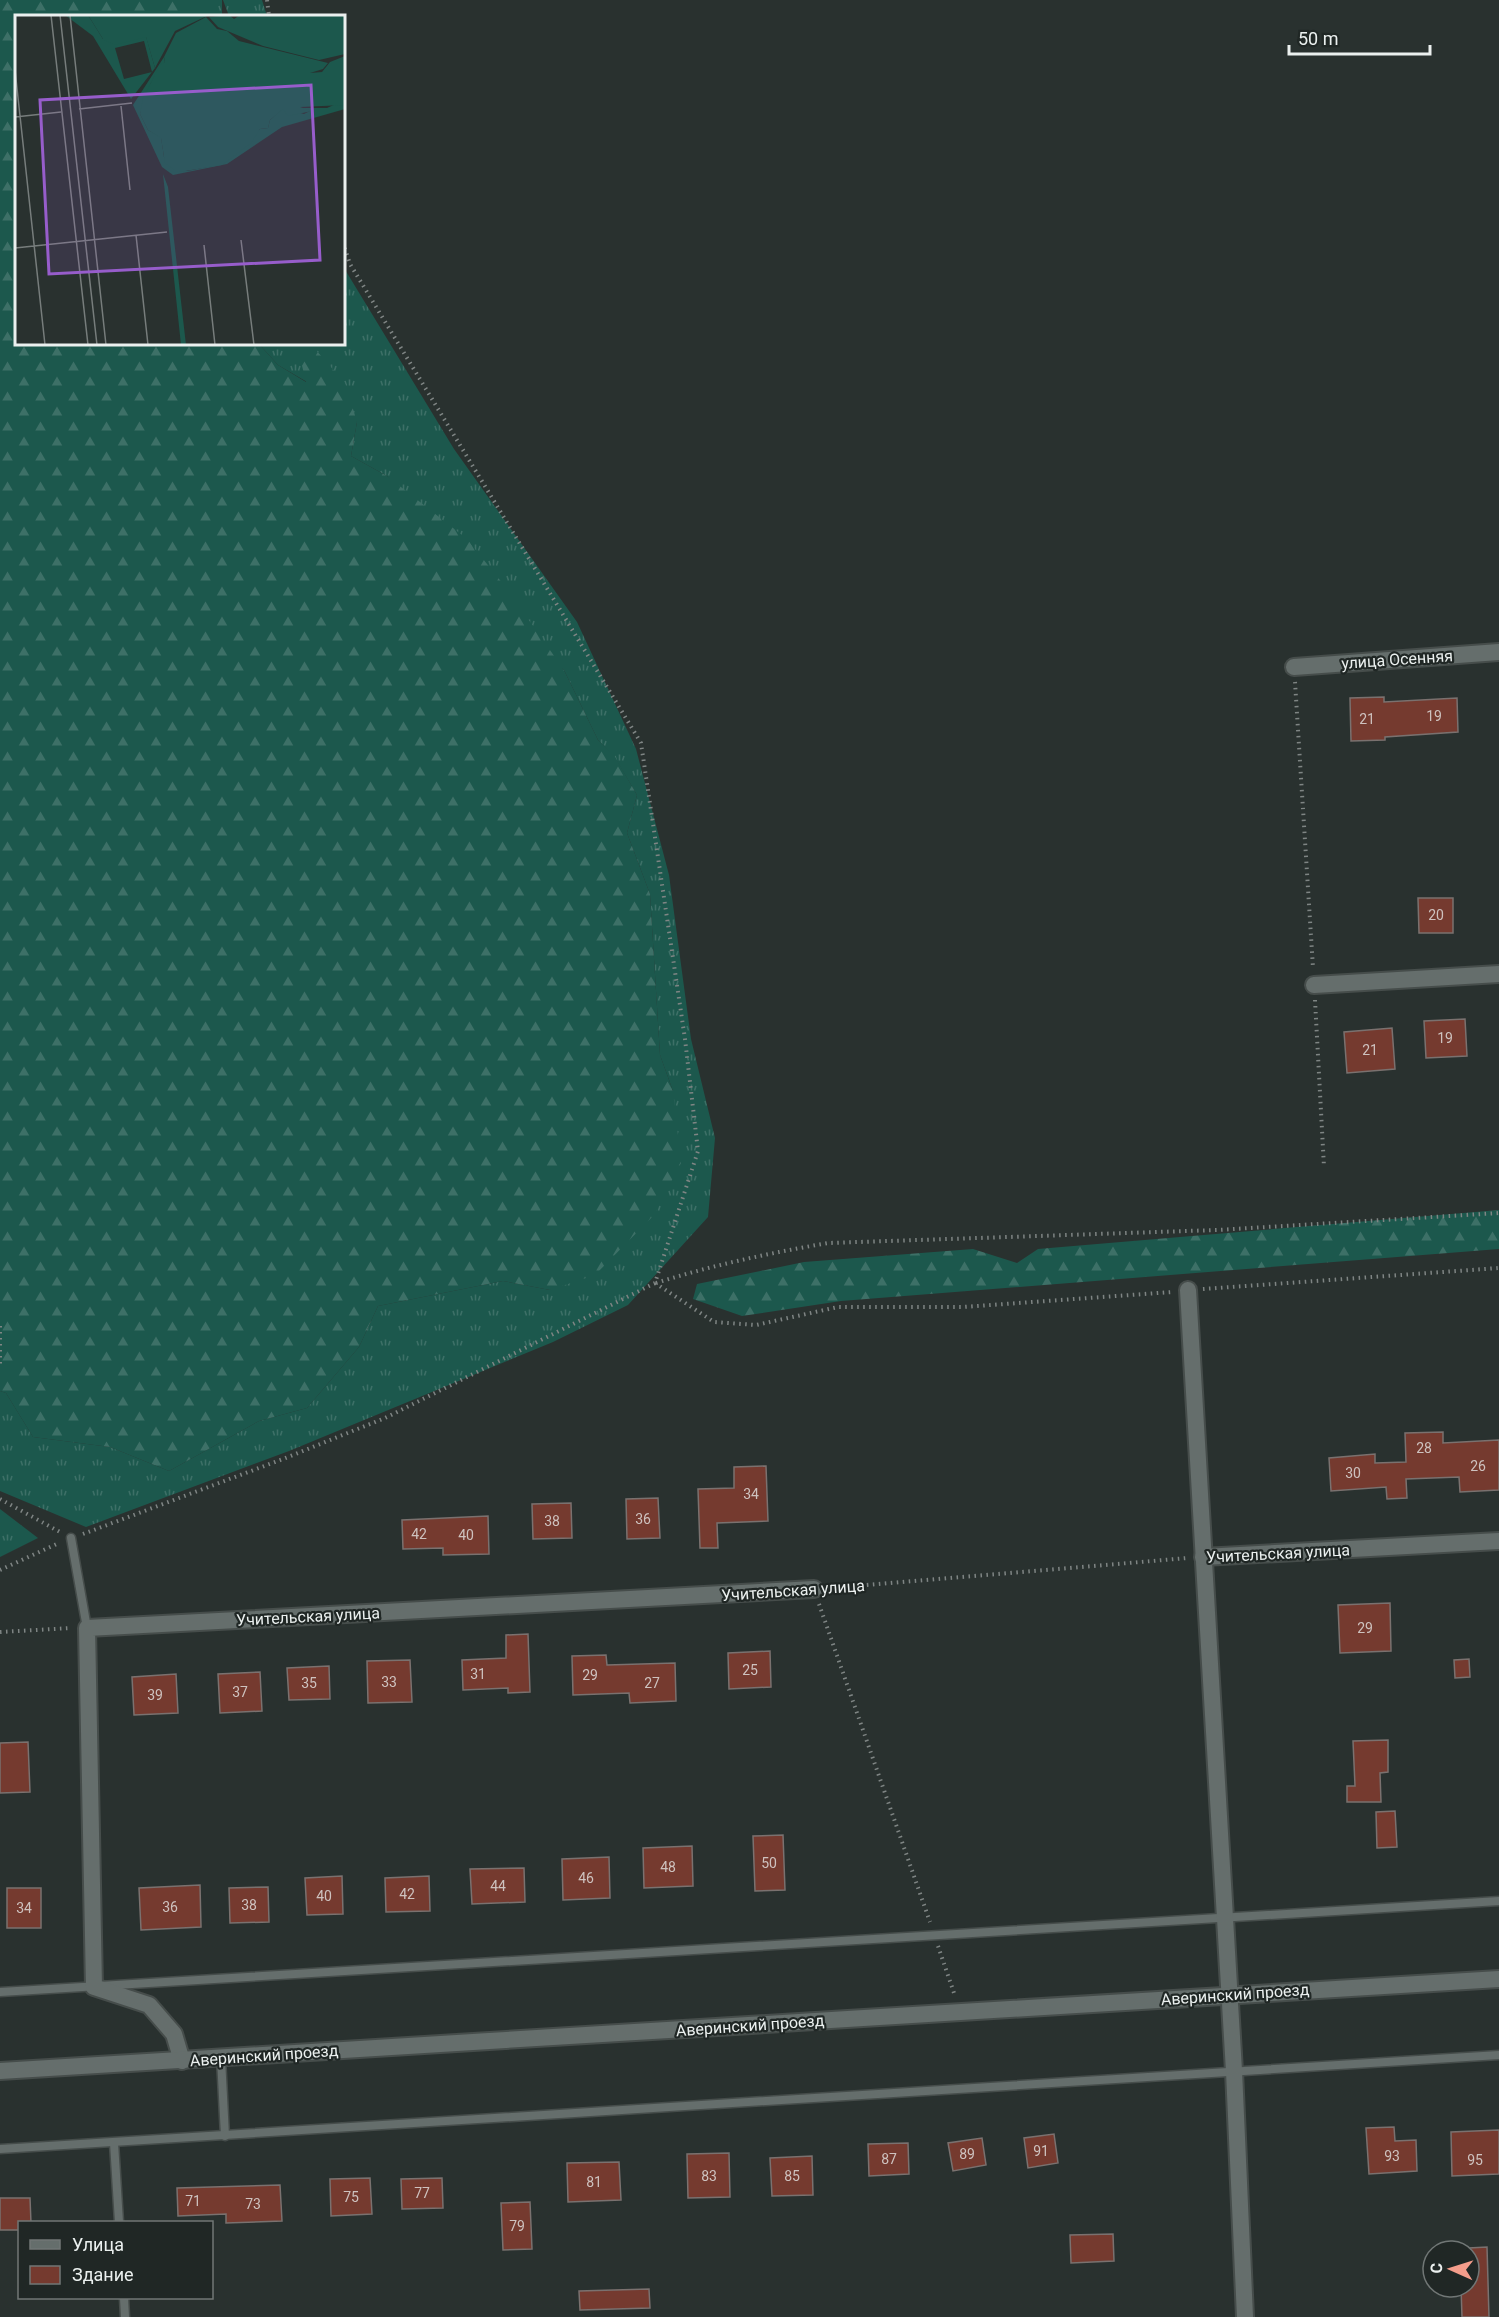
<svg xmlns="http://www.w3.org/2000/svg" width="1499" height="2317" viewBox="0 0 1499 2317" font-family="Roboto,sans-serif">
  <defs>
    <pattern id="grass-tufts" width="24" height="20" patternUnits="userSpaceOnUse" patternTransform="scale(1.5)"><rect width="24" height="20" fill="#1c584d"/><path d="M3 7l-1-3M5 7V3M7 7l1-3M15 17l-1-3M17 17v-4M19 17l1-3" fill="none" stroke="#3d7067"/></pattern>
    <pattern id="forest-firs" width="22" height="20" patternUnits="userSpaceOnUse" patternTransform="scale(1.5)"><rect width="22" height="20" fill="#1c584d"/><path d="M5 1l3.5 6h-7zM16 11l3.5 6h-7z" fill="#3d7067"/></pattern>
  </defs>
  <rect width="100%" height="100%" fill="#29312f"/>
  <g fill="url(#grass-tufts)">
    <rect x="196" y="0" width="26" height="16"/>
    <polygon points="223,0 262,0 267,16 229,16"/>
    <polygon points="344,268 454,449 577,622 636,749 669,875 691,1039 715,1138 708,1217 628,1305 553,1342 289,1451 86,1527 0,1491 0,1391 6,1393 33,1437 110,1447 169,1471 259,1421 307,1408 359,1347 378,1306 503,1281 550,1290 673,1091 660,1055 650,894 627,833 637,795 614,756 598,740 564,670 387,476 351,456 357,422 307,382 278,365 259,344 344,344"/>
    <polygon points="0,1509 38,1538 0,1557"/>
  </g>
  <g fill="url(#forest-firs)">
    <polygon points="0,0 196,0 196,16 16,16 16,344 259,344 278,365 306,382 297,345 315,349 345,383 357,422 351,456 387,476 467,539 507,589 564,670 598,740 614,755 637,795 627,833 650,894 660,1055 673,1091 681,1163 654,1215 595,1275 550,1290 503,1281 378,1306 359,1347 307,1408 259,1421 169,1471 110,1447 33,1437 6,1393 0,1391"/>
    <polygon points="1499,1210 1499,1249 841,1301 742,1316 693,1299 697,1284 804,1262 973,1249 1017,1263 1038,1249"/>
  </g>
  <g fill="#753a2f" stroke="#7a716f" stroke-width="1.5">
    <polygon points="1384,697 1384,702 1457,698 1458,732 1385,737 1385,740 1351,741 1350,698"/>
    <polygon points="1418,898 1453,898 1453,933 1419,933"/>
    <polygon points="1465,1019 1467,1056 1426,1058 1424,1021"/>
    <polygon points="1392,1028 1395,1069 1347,1073 1344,1032"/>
    <polygon points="1443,1432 1443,1443 1499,1440 1499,1490 1460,1492 1459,1477 1406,1479 1407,1498 1387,1499 1386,1487 1331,1491 1329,1458 1375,1454 1375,1463 1406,1462 1405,1433"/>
    <polygon points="766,1466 768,1521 717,1523 718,1548 700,1548 698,1489 734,1488 734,1467"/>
    <polygon points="658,1498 660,1538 627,1539 626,1499"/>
    <polygon points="571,1503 572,1538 533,1539 532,1504"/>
    <polygon points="488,1516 489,1554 443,1555 443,1548 403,1549 402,1520"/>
    <polygon points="1390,1603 1391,1651 1340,1653 1338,1605"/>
    <polygon points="528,1634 530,1692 508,1693 508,1688 463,1690 462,1660 506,1658 506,1635"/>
    <polygon points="770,1651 771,1687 729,1689 728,1653"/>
    <polygon points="606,1655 607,1665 675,1663 676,1701 630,1703 629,1693 573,1695 572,1656"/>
    <polygon points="1469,1659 1470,1677 1455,1678 1454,1660"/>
    <polygon points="410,1660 412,1702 368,1703 367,1661"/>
    <polygon points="329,1666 330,1699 289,1700 287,1668"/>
    <polygon points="260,1672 262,1711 220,1713 218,1674"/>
    <polygon points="176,1674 178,1713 134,1715 132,1677"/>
    <polygon points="1388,1740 1388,1772 1380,1773 1381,1802 1347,1802 1347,1786 1355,1786 1353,1741"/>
    <polygon points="28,1742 30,1792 0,1793 0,1743"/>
    <polygon points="1395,1811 1397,1847 1377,1848 1376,1812"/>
    <polygon points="783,1835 785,1890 755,1891 753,1836"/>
    <polygon points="692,1846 693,1886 644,1888 643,1848"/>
    <polygon points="609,1857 610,1898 563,1900 562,1859"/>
    <polygon points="524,1868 525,1902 472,1904 470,1869"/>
    <polygon points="342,1876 343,1914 307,1915 305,1878"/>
    <polygon points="429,1876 430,1911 386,1912 385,1878"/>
    <polygon points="200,1885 201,1927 141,1930 139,1888"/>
    <polygon points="268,1887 269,1922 230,1923 229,1888"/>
    <rect x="7" y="1888" width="34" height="40"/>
    <polygon points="1394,2127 1395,2141 1416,2140 1417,2171 1369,2174 1366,2128"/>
    <polygon points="1499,2130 1499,2174 1452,2176 1451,2132"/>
    <polygon points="1054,2134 1058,2163 1028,2168 1024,2138"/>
    <polygon points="982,2138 986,2165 953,2171 948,2143"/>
    <polygon points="908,2143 909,2174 869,2176 868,2144"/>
    <polygon points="729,2153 730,2197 688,2198 687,2154"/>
    <polygon points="812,2156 813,2195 772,2196 770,2158"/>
    <polygon points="619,2162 621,2200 568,2202 567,2163"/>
    <polygon points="370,2178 372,2214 331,2216 330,2179"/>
    <polygon points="442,2178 443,2208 402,2209 401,2179"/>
    <polygon points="280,2185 282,2221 226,2223 226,2214 178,2216 177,2188"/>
    <polygon points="0,2198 30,2198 31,2223 20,2223 20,2230 0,2230"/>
    <polygon points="530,2202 532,2249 503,2250 501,2203"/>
    <polygon points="1113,2234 1114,2261 1071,2263 1070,2235"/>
    <polygon points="1487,2247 1489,2317 1462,2317 1461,2287 1469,2287 1469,2248"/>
    <polygon points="649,2289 650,2308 580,2310 579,2291"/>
  </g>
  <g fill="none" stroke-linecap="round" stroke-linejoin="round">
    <defs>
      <g id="lane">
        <polyline points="71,1538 87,1628"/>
        <polyline points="0,1992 1499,1901"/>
        <polyline points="221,2058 225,2136"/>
        <polyline points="114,2143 119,2222"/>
        <polyline points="0,2149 1499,2055"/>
        <polyline points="124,2298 125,2317"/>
      </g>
      <g id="street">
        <polyline points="1294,667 1499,652"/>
        <polyline points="1314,985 1499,974"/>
        <polyline points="1188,1290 1234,2071 1245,2317"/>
        <polyline points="1203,1557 1499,1541"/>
        <polyline points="182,2061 174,2034 149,2005 94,1987 87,1628 814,1589"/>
        <polyline points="0,2071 1499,1979"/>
      </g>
    </defs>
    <use href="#lane" stroke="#464d4b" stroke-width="11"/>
    <use href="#street" stroke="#464d4b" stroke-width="20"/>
    <g stroke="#7f8584" stroke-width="4" stroke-dasharray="1.5 4.5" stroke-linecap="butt">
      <polyline points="267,0 269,16"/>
      <polyline points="1295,682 1313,968"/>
      <polyline points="1315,1000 1324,1167"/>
      <polyline points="655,1283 714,1322 756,1325 838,1307 963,1307 1172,1292"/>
      <path d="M656,1283C713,1265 770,1253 828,1243L1217,1230L1499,1213"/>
      <polyline points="1203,1289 1499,1268"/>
      <polyline points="0,1326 0,1364"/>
      <polyline points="0,1499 60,1532"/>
      <polyline points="83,1534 283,1459 385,1418 655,1283 698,1151 685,1039 641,743 350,264 344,246"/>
      <polyline points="0,1570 59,1543"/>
      <polyline points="831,1588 1188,1558"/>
      <polyline points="819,1604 930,1922"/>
      <polyline points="0,1632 71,1628"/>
      <polyline points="938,1946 955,1996"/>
    </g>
    <use href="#lane" stroke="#656e6c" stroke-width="8"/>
    <use href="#street" stroke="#656e6c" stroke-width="16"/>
  </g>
  <g text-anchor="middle" stroke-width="4.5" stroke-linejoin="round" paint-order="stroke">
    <g font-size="14" fill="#cec2bf">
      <text x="1434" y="721">19</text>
      <text x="1367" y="724">21</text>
      <text x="1436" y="920">20</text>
      <text x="1445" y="1043">19</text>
      <text x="1370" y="1055">21</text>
      <text x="1424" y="1453">28</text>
      <text x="1478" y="1471">26</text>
      <text x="1353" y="1478">30</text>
      <text x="751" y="1499">34</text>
      <text x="643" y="1524">36</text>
      <text x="552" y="1526">38</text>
      <text x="419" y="1539">42</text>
      <text x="466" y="1540">40</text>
      <text x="1365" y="1633">29</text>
      <text x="750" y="1675">25</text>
      <text x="478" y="1679">31</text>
      <text x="590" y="1680">29</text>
      <text x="389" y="1687">33</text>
      <text x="309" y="1688">35</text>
      <text x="652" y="1688">27</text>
      <text x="240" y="1697">37</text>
      <text x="155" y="1700">39</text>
      <text x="769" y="1868">50</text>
      <text x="668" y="1872">48</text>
      <text x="586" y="1883">46</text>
      <text x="498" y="1891">44</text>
      <text x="407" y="1899">42</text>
      <text x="324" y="1901">40</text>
      <text x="249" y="1910">38</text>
      <text x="170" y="1912">36</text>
      <text x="24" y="1913">34</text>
      <text x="1041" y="2156">91</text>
      <text x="967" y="2159">89</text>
      <text x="1392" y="2161">93</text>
      <text x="889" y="2164">87</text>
      <text x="1475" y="2165">95</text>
      <text x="709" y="2181">83</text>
      <text x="792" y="2181">85</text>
      <text x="594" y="2187">81</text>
      <text x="422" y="2198">77</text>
      <text x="351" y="2202">75</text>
      <text x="193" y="2206">71</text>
      <text x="253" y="2209">73</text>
      <text x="517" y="2231">79</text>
    </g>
    <g font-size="16" fill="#ebf0ef" stroke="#202725">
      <text transform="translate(1397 659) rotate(-4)" y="6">улица Осенняя</text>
      <text transform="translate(1278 1553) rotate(-3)" y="6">Учительская улица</text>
      <text transform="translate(793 1590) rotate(-4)" y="6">Учительская улица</text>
      <text transform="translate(308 1616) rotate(-3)" y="6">Учительская улица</text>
      <text transform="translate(1235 1994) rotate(-4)" y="6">Аверинский проезд</text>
      <text transform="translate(750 2025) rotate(-4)" y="6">Аверинский проезд</text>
      <text transform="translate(264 2055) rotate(-4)" y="6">Аверинский проезд</text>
    </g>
  </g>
  <g transform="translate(15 15)">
    <rect width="330" height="330" fill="#29312f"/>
    <path d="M50,0H73L88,24L131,21L140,53L116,84L78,21ZM129,26L137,57L109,64L100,33ZM149,42L150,47L136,68L125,99L133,115L146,122L149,142L172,156L207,149L245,114L253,113L255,105L268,93L289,99L295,96L283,93H312L323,88L330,90V94L267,112L212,149L158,160L147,152L118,90Z" fill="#1c584d" fill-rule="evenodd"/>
    <path d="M214,0L219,4L225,0H330V39L304,45L248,31L203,12L194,2ZM191,2L202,14L212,16L224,26L313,48L308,54L295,58L307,57L315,47L330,41V90L285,92L297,96L273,101L268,94L255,105L253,113L245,114L236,128L207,150L164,157L158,154L150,148L146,123L133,115L125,99L128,83L145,50L150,47L149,42L161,18ZM148,159L153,172L171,330H166Z" fill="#1c584d"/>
    <path d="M73,0H194L160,16L140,53L131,22L99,30L88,24Z" fill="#1c584d"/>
    <path fill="none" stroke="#777d7c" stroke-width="1.5" d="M36,0L73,330M45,0L82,330M55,0L91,330M0,55L30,330M106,91L115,175M64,94L117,88M0,102L46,97M121,220L133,330M226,225L239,330M189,230L200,330M0,233L152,217"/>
    <path fill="#975dcb" fill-opacity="0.15" stroke="#975dcb" stroke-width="3" d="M296,70L305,245L34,259L25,85Z"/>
    <rect width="330" height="330" fill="none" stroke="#ebf0ef" stroke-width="3"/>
  </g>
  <rect x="18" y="2221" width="195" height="78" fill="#202725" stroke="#717776" stroke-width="1.5"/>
  <rect x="30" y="2240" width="30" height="9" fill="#656e6c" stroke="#717776" stroke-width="1.5"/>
  <text x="72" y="2251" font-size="18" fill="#ebf0ef">Улица</text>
  <rect x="30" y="2266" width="30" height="18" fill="#753a2f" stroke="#717776" stroke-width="1.5"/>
  <text x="72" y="2281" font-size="18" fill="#ebf0ef">Здание</text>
  <g transform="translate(1451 2269) rotate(273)"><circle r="28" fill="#202725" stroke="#717776" stroke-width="1.5"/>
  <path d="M0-4.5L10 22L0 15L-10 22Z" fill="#f49d8b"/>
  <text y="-9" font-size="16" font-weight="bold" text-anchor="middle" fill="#ebf0ef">С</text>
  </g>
  <path d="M1289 45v9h141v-9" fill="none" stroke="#ebf0ef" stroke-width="3"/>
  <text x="1298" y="45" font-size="18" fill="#ebf0ef" stroke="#202725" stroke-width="4.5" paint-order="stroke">50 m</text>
</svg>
